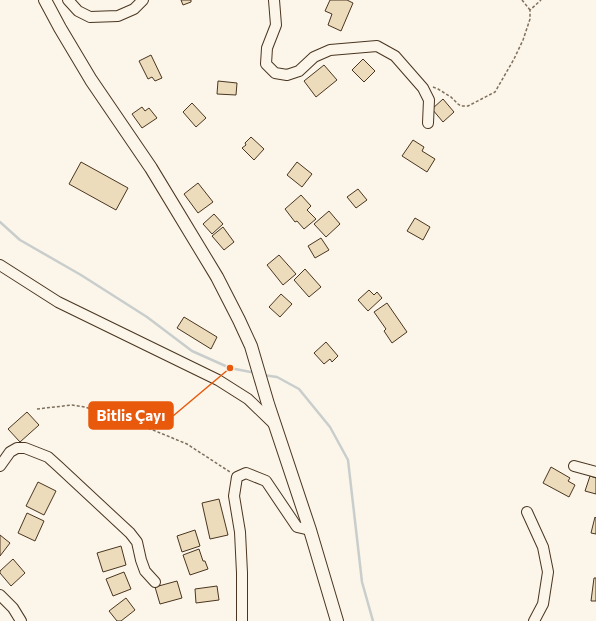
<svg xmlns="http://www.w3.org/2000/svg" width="596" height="621" viewBox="0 0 596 621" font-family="Commissioner,sans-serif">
  <rect width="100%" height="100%" fill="#fbf6e9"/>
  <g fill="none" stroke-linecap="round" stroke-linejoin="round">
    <g stroke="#c9cecd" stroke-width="2.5">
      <polyline points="0,222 20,240 81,275 147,317 192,351 230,368 256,373"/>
      <polyline points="263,375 277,377 299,389 330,427 348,460 362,582 373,621"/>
    </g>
  </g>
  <g fill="#ecdcbc" stroke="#4a3520">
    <polygon points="181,0 191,0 191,2 183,5"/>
    <polygon points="330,0 347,0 353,3 341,31 328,25 332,14 325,11"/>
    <polygon points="151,55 162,78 155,81 152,77 148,79 139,61"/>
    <polygon points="363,59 375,71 364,82 352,70"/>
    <polygon points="324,65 337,80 316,97 304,81"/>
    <polygon points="218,81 237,83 236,95 217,94"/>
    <polygon points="443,99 454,112 443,122 432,109"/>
    <polygon points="192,103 206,118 196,127 183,112"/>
    <polygon points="142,107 145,111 149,108 157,118 142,128 132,114"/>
    <polygon points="251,137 264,149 254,160 242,148 246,145 245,143"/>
    <polygon points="413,140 424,147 422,151 435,159 427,172 402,156"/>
    <polygon points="81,162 128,188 116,210 69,184"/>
    <polygon points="297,162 312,174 302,187 287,175"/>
    <polygon points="198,183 213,202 198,213 184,194"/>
    <polygon points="358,189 367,200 356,208 347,197"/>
    <polygon points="301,195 311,206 307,210 316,219 304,229 297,221 295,222 285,209"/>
    <polygon points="329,211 340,224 326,237 314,224"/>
    <polygon points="214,214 223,224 212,234 203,224"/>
    <polygon points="415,218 430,227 423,240 407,231"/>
    <polygon points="223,227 234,242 224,250 212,236"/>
    <polygon points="321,238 329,250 315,258 308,246"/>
    <polygon points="279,255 296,274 283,285 267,265"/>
    <polygon points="305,269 321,287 309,297 294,280"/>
    <polygon points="369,290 374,295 377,292 382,298 368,311 358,300"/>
    <polygon points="281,294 292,304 280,317 269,307"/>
    <polygon points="387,303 407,332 392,343 384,331 386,329 374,312"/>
    <polygon points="184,317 217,337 211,349 177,328"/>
    <polygon points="326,342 338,356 332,362 330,359 324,364 314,353"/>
    <polygon points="27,412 39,425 20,442 8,429"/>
    <polygon points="551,467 570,478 568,481 575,485 569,497 543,483"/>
    <polygon points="590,476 596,478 596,494 585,491"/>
    <polygon points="38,482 56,491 44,515 26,506"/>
    <polygon points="219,499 228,535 210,539 202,503"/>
    <polygon points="27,513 44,521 35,541 18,533"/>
    <polygon points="595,517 596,518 596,534 591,533"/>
    <polygon points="195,530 200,546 182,552 177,536"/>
    <polygon points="0,535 10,543 0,556"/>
    <polygon points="121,546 126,565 103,572 97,553"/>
    <polygon points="199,549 203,561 205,561 208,569 190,575 183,555"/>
    <polygon points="13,559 25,573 11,586 0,573 0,571"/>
    <polygon points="124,572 131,589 113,596 106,579"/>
    <polygon points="594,578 596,578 596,601 591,601"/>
    <polygon points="177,581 182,598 160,604 155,587"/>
    <polygon points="217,586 219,600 196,603 195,589"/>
    <polygon points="126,598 135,610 121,621 117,621 109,611"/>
  </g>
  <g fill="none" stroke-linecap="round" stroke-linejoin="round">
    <defs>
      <g id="minor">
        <polyline points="68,0 78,11 90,17 118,16 134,9 143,0"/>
        <polyline points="274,0 276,25 267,48 266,64 275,73 287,75 299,71 314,57 330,50 377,46 395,56 423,88 429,100 428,123"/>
        <polyline points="0,265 58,302 218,380 248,399 276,426"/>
        <polyline points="0,466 10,452 17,448 25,448 48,457 58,466 130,533 137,542 141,560 145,571 155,582"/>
        <polyline points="574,466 596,472"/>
        <polyline points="527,512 543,547 548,572 543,604 534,621"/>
        <polyline points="0,595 13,608 21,621"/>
        <polyline points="242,621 242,573 240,532 234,496 237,477 246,473 266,481 297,527 310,530"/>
      </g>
      <polyline id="major" points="45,0 60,28 91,80 151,168 217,277 239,320 251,346 268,404 310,530 337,621"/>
    </defs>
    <use href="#minor" stroke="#4a3520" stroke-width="12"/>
    <use href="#major" stroke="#4a3520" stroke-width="14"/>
    <g stroke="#7f6f5c" stroke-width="1.5" stroke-dasharray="3 2" stroke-linecap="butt">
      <polyline points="522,0 530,10"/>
      <polyline points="433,87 438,89 451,97 458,104 461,106 468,106 495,92 514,59 523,40 530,19 530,10 541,0"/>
      <polyline points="37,409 72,405 85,407 153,430 187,444 230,472"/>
    </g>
    <use href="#minor" stroke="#fbf6e9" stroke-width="10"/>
    <use href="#major" stroke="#fbf6e9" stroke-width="12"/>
  </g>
  <path fill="none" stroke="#e8590c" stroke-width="1.5" d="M230 368L173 416"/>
  <circle fill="#e8590c" stroke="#fbf6e9" stroke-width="1.5" cx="230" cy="368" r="4"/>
  <rect fill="#e8590c" stroke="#e8590c" stroke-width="1.5" x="89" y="402" width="84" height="27" rx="4"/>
  <g font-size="15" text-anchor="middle" font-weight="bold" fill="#fff">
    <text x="131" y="421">Bitlis Çayı</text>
  </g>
</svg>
